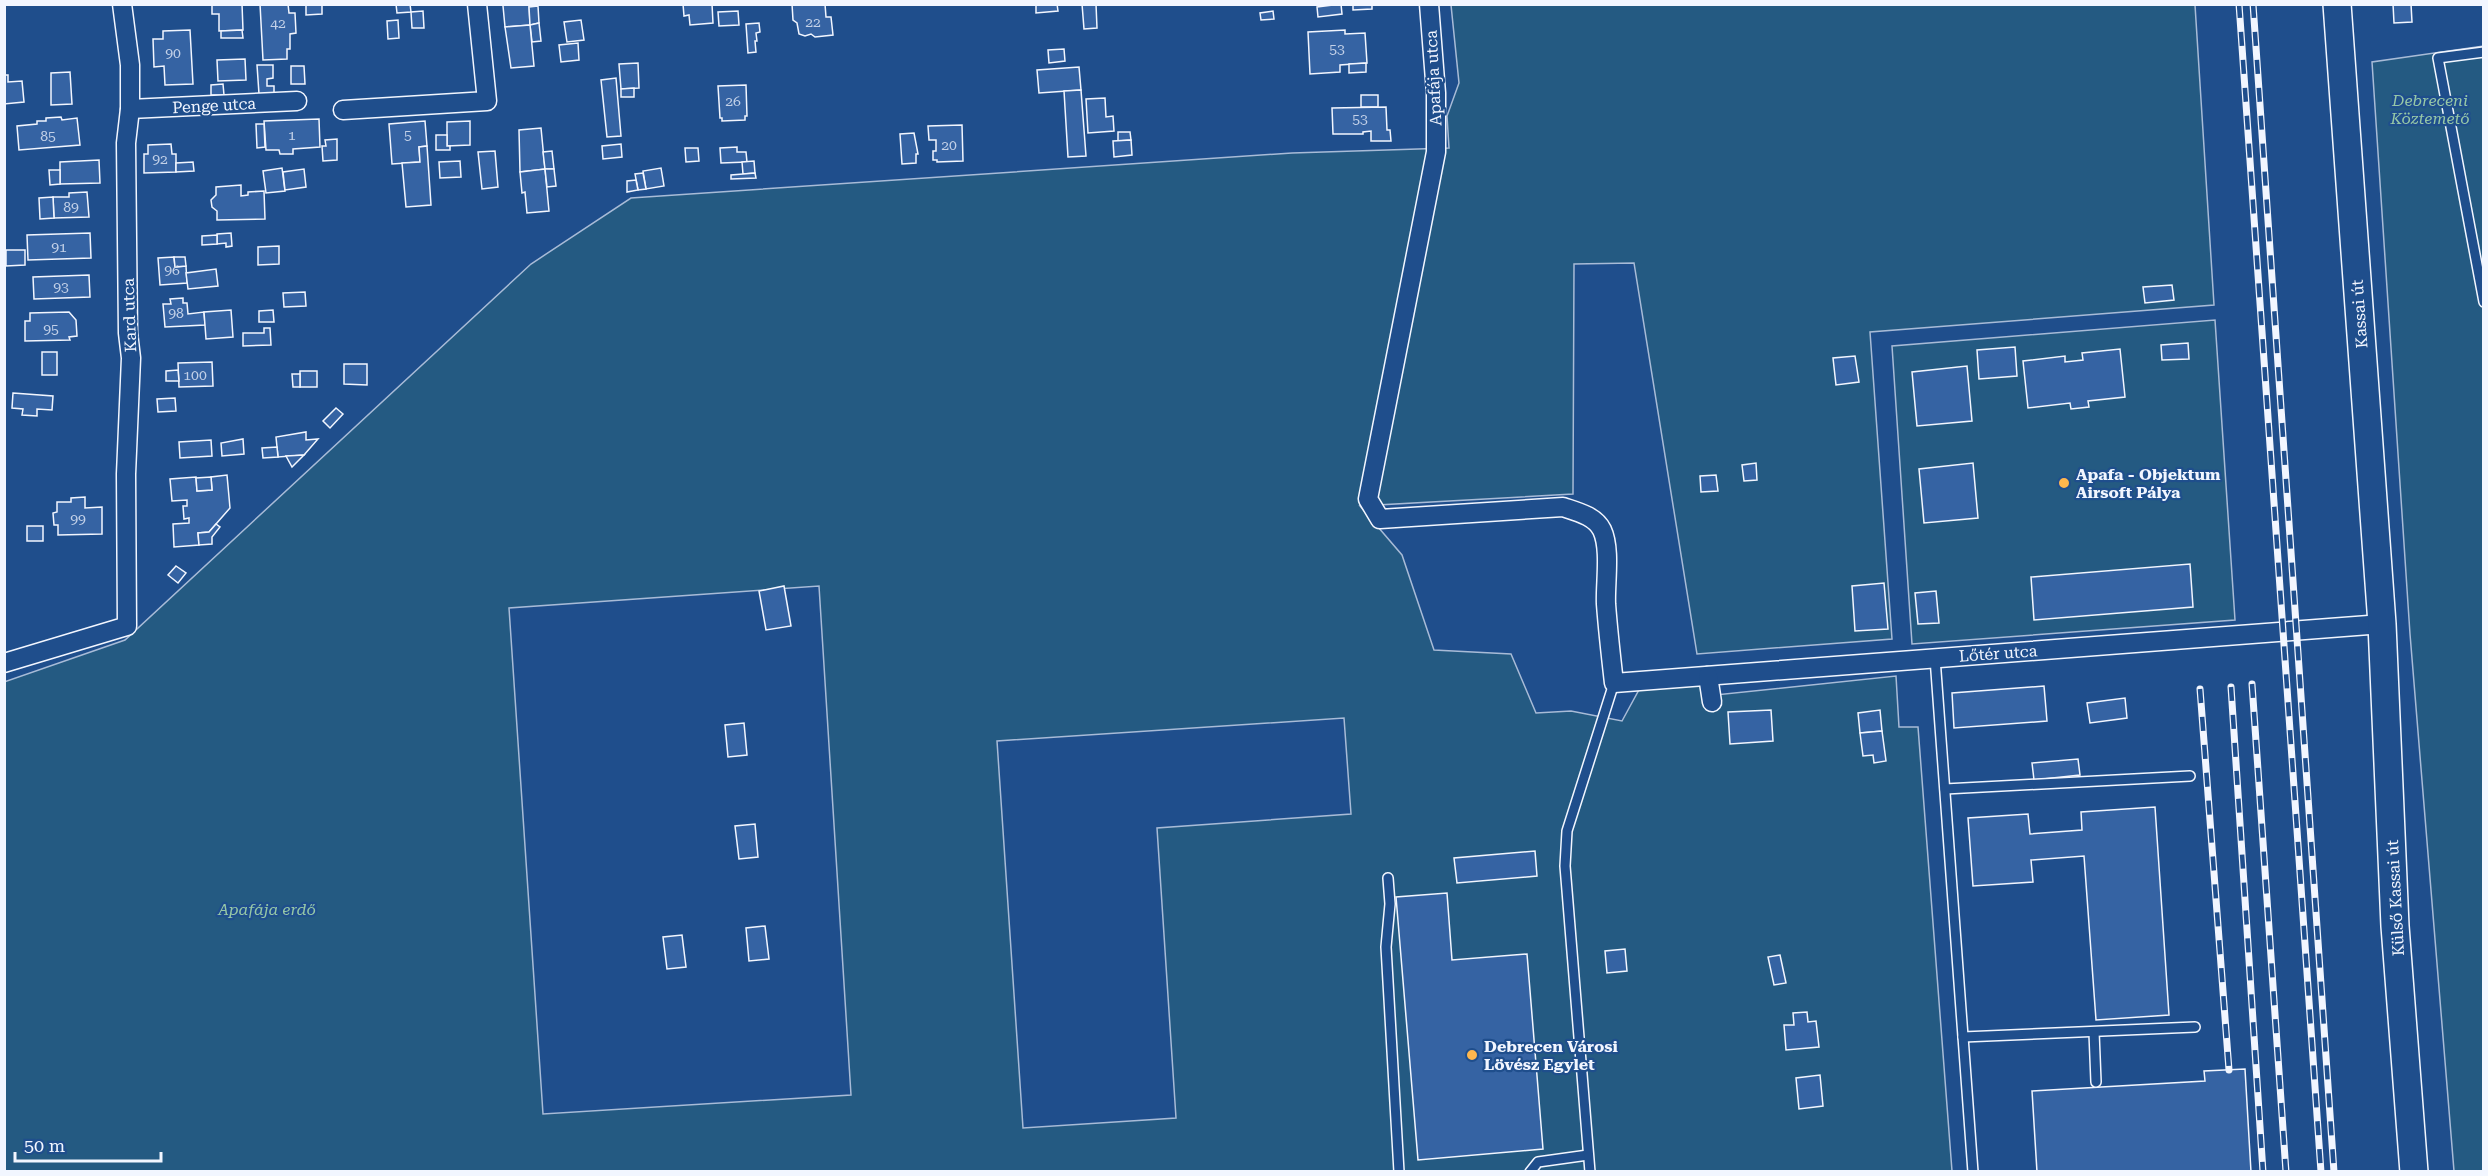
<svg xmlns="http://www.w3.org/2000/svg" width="2488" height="1176" viewBox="0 0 2488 1176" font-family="'Roboto Serif',serif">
  <rect width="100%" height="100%" fill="#1f4e8c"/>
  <g fill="#245a82" stroke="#a8bbd7" stroke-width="1.5" fill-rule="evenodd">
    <path d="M1451,5H2195L2214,305L1870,332L1892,639L1697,654L1634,263L1574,264L1573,494L1360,506L1402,555L1434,650L1511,654L1536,713L1571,711L1622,721L1640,688L1703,683L1706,696L1896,676L1899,727H1918L1952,1171H5L4,682L125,640L531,264L631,198L1292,153L1449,148L1447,116L1459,83ZM819,586L851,1095L543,1114L509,608ZM1344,718L1351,814L1157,828L1176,1118L1023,1128L997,741Z"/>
    <polygon points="2483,46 2483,1171 2454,1171 2410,634 2372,62"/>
    <polygon points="2215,320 2235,620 1912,644 1892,346"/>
  </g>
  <g fill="#3563a3" stroke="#f2f6ff" stroke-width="1.5">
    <polygon points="212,4 242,4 243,30 219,31 219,14 212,14"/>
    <polygon points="260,4 288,4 289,13 295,13 296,33 290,34 290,49 287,49 287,59 263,60"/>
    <polygon points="306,4 322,4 322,14 306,15"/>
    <polygon points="396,4 410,4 411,12 397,13"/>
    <polygon points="506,4 529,4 530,25 505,27 503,6"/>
    <polygon points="683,4 712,4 713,23 690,25 689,15 684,16"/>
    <polygon points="792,4 825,4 826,17 831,17 833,35 815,37 811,34 805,36 799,34 797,23 793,20"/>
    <polygon points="1036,4 1057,4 1058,11 1036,13"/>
    <polygon points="1082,4 1096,4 1097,28 1084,29"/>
    <polygon points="1341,4 1342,14 1318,17 1317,7"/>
    <polygon points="1353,4 1372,4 1372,9 1353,10"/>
    <polygon points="2393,4 2411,4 2412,22 2394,23"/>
    <polygon points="538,6 539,23 530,25 529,7"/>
    <polygon points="423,11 424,28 412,28 411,12"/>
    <polygon points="738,11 739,25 719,26 718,12"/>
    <polygon points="1273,11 1274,19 1261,20 1260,13"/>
    <polygon points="398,20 399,38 388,39 387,21"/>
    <polygon points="581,20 584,40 567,42 564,22"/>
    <polygon points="539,23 541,41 532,42 530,25"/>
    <polygon points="759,23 760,32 756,33 757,41 755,41 756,52 748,53 746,24"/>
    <polygon points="530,25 534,66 511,68 505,27"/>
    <polygon points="190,30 193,84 165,85 164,66 154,67 153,39 163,39 163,31"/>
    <polygon points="242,30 243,38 221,38 221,31"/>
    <polygon points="1345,30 1345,34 1365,33 1367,63 1340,65 1340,72 1310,74 1308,32"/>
    <polygon points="578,43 579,60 561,62 559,45"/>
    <polygon points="1064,49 1065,61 1049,63 1048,50"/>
    <polygon points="245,59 246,80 218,81 217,60"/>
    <polygon points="638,63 639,88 621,89 619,64"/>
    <polygon points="1366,63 1366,72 1349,73 1349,64"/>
    <polygon points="257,65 273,65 273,78 267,79 267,86 274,86 274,93 259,94"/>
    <polygon points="291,66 304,66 305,84 291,84"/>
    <polygon points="1079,67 1081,90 1039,93 1037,70"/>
    <polygon points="70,72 72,104 51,105 51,73"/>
    <polygon points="4,75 8,75 8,82 22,81 24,102 4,104"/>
    <polygon points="616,78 621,136 607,137 601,80"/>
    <polygon points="223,84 224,95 211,95 211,85"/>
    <polygon points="746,85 747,116 745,116 745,120 722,121 722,118 720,118 718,86"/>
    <polygon points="634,88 634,97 621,97 621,89"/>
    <polygon points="1081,90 1086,156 1068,157 1064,91"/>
    <rect x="1361" y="95" width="17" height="12"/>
    <polygon points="1105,98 1106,117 1113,116 1114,131 1088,133 1086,99"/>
    <polygon points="1386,107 1387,130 1390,130 1391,141 1371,141 1371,131 1363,132 1363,134 1333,134 1332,108"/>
    <polygon points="61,117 62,120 77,118 80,145 19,150 17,126 37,124 37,121 46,121 46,118"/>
    <polygon points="319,119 320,147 293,149 293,154 280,154 279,150 266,150 264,121"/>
    <polygon points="425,121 427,146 419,147 420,162 392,164 389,124"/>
    <polygon points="470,121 470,145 447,146 447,122"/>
    <polygon points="256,124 264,124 265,147 257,148"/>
    <polygon points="962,125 963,161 937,162 937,160 933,160 933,151 936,151 936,140 929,140 928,126"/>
    <polygon points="541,128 545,169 520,172 519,130"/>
    <polygon points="1118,132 1130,132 1131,140 1118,141"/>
    <polygon points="914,133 918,154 916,154 916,163 902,164 900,134"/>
    <polygon points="436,135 447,135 447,146 450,146 450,150 436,150"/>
    <polygon points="337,139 337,160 323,161 322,146 326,146 325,140"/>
    <polygon points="1131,140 1132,155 1114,157 1113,141"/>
    <polygon points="171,144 172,154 176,154 176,172 144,173 144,154 148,154 148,145"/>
    <polygon points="621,144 622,157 603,159 602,146"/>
    <polygon points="427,146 431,205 406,207 402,163 420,162 419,147"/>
    <polygon points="737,147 737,152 746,152 747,162 721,163 720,148"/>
    <polygon points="685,148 698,148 699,161 686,162"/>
    <polygon points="495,151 498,187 482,189 478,152"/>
    <polygon points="552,151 554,169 545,169 543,152"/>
    <polygon points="99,160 100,183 60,184 60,162"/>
    <polygon points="460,161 461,177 440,178 439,162"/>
    <polygon points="754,161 755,173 743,174 742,162"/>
    <polygon points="193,162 194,171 176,172 176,163"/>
    <polygon points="282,168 285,191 266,193 263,171"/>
    <polygon points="661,168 664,186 646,189 643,171"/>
    <polygon points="304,169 306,187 285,190 283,172"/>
    <polygon points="545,169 549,211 527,213 525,192 522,193 520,172"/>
    <polygon points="545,169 554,169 556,186 547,187"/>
    <polygon points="49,170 60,170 60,184 50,185"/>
    <polygon points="643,173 646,189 638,190 635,174"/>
    <polygon points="755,173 756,178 731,179 731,175"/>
    <polygon points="636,180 638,190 627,192 627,181"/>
    <polygon points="241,185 241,196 248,195 248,192 264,191 265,219 217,220 217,211 212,207 211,200 216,195 216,187"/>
    <polygon points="87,192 89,217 54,218 53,197 69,197 69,193"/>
    <polygon points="53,197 54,218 40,219 39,198"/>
    <polygon points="90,233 91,258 28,260 27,235"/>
    <polygon points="231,233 232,246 226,247 226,243 217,244 217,234"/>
    <polygon points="217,235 217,244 202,245 202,236"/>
    <polygon points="279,246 279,264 258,265 258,247"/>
    <polygon points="6,250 25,250 25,265 6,266"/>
    <polygon points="174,257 175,267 186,266 187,283 160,285 158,258"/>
    <polygon points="174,257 185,257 186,266 175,267"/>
    <polygon points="216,269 218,286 188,289 186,273"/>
    <polygon points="89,275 90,297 34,299 33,277"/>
    <polygon points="2172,285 2174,300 2145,303 2143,287"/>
    <polygon points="305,292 306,306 284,307 283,293"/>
    <polygon points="183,298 183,303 187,303 188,314 204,312 205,325 165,327 163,304 171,304 170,299"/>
    <polygon points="231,310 233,337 206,339 204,312"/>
    <polygon points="273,310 274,322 259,322 259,311"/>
    <polygon points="69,312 76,320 77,336 69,337 70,340 25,341 25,321 30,321 30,313"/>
    <polygon points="264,328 270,328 271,345 243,346 243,333 264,333"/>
    <polygon points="2188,343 2189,359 2162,360 2161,345"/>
    <polygon points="2015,347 2017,376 1979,379 1977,350"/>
    <polygon points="2120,349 2125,397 2088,401 2089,407 2071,409 2070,403 2028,408 2023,361 2065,356 2065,362 2083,360 2082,353"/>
    <rect x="42" y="352" width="15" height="23"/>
    <polygon points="1855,356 1859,382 1836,385 1833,358"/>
    <polygon points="212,362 213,386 179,387 178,363"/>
    <polygon points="344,364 367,364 367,385 344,384"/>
    <polygon points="1967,366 1972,421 1917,426 1912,372"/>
    <polygon points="178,370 179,381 166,381 166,371"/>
    <rect x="300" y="371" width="17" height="16"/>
    <polygon points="292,374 300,374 300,387 293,387"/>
    <polygon points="13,393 53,396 52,410 37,409 37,416 22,415 23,409 12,408"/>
    <polygon points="175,398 176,411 158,412 157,399"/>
    <polygon points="336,408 343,414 330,428 323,421"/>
    <polygon points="306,432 306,440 318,439 304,455 278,457 276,437"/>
    <polygon points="243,439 244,454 222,456 221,443"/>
    <polygon points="211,440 212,456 180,458 179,442"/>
    <polygon points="277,447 278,457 263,458 262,448"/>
    <polygon points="304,455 292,467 286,456"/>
    <polygon points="1756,463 1757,480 1744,481 1742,465"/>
    <polygon points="1973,463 1978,518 1924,523 1919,469"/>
    <polygon points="227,475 230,508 209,532 198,533 199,545 174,547 173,524 189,523 189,518 184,519 183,506 187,506 187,500 172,501 170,479 196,477 197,491 212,490 211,477"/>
    <polygon points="1716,475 1718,491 1701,492 1700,476"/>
    <polygon points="211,477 212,490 197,491 196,478"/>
    <polygon points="85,497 85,508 102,507 102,534 58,535 58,525 54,525 53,513 57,512 57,502 71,502 71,498"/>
    <polygon points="216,524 220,527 212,537 212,544 199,545 198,533 209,532"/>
    <rect x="27" y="526" width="16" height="15"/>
    <polygon points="2190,564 2193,607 2034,620 2031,577"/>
    <polygon points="176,566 186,573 178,583 168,575"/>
    <polygon points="1884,583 1888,629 1855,631 1852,586"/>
    <polygon points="784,586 791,626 766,630 759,591"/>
    <polygon points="1936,591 1939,623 1918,624 1915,593"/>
    <polygon points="2044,686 2047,721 1954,728 1952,693"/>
    <polygon points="2125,698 2127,718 2090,723 2087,703"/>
    <polygon points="1771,710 1773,741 1730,744 1728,712"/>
    <polygon points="1880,710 1882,731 1860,733 1858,713"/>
    <polygon points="744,723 747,755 728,757 725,725"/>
    <polygon points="1882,731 1886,761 1874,763 1873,755 1863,756 1860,733"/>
    <polygon points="2078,759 2080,775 2034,780 2032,763"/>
    <polygon points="2155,807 2169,1015 2096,1020 2084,856 2031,860 2033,882 1973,886 1968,818 2028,814 2030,834 2082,830 2081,812"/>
    <polygon points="755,824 758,857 739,859 735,826"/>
    <polygon points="1535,851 1537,876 1457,883 1454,858"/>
    <polygon points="1447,893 1452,960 1527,954 1543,1149 1418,1160 1396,897"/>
    <polygon points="765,926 769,959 749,961 746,928"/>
    <polygon points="682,935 686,967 667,969 663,937"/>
    <polygon points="1625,949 1627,971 1607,973 1605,951"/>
    <polygon points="1780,955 1786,983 1774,985 1768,957"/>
    <polygon points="1807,1012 1808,1022 1816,1021 1819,1047 1786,1050 1784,1025 1794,1025 1793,1013"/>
    <polygon points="2245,1069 2251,1172 2037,1172 2032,1091 2205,1081 2204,1071"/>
    <polygon points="1820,1075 1823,1106 1799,1109 1796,1078"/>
  </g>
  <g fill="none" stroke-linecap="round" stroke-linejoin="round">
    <defs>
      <g id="lane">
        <polyline points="2484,52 2438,58 2484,302"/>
        <polyline points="1935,658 1973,1172"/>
        <polyline points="1945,789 2190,776"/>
        <polyline points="1388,878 1390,904 1386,947 1399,1172"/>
        <polyline points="2094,1032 2096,1082"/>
        <polyline points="1963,1037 2195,1027"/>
        <polyline points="1530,1172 1538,1162 1588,1155"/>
        <polyline points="1590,1172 1565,866 1567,831 1614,683"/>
      </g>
      <g id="street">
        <path d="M1429,4L1436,93V152L1368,499L1380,519L1563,507C1578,512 1595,516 1602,530C1611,549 1605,584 1606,604C1608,631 1611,657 1614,683L2382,624"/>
        <polyline points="130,109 297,101"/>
        <polyline points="343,110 487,101 477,4"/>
        <polyline points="4,663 127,626 126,474 131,358 128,333 126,143 130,109 130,65 122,4"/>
        <polyline points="1708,676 1712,702"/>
      </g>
      <polyline id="primary" points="2337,4 2382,624 2395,926 2414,1172"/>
    </defs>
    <use href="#lane" stroke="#f2f6ff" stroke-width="12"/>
    <use href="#street" stroke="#f2f6ff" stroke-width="21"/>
    <use href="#primary" stroke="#f2f6ff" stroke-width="30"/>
    <use href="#lane" stroke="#1f4e8c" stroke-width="9"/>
    <use href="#street" stroke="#1f4e8c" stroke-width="18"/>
    <use href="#primary" stroke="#1f4e8c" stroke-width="27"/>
    <defs>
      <g id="rail">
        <polyline points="2239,4 2321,1172"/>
        <polyline points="2253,4 2334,1172"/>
        <polyline points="2252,684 2286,1172"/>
        <polyline points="2231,687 2263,1172"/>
        <polyline points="2200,689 2229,1070"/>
      </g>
    </defs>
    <use href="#rail" stroke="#f2f6ff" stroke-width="7"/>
    <use href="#rail" stroke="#1f4e8c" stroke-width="4.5" stroke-dasharray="14" stroke-linecap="butt"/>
  </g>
  <g fill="#ffb74d" stroke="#1f4e8c" stroke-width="2">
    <circle cx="2064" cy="483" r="6"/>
    <circle cx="1472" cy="1055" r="6"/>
  </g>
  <g text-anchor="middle" stroke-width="4.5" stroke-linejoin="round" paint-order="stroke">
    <g font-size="14" fill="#c3d1e8">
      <text x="813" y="27">22</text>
      <text x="278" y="28">42</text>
      <text x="1337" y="54">53</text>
      <text x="173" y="58">90</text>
      <text x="733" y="106">26</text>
      <text x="1360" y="124">53</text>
      <text x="292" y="140">1</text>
      <text x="408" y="140">5</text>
      <text x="48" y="141">85</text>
      <text x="949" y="150">20</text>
      <text x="160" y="164">92</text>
      <text x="71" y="212">89</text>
      <text x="59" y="252">91</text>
      <text x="172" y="275">96</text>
      <text x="61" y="292">93</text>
      <text x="176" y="318">98</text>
      <text x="51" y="334">95</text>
      <text x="195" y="380">100</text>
      <text x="78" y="524">99</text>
    </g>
    <g font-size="16" fill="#f2f6ff" stroke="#1f4e8c">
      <text transform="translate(1433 78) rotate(-93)" y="6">Apafája utca</text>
      <text transform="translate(214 105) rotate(-3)" y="6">Penge utca</text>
      <text transform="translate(2359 314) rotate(-94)" y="6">Kassai út</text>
      <text transform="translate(129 315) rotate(-92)" y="6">Kard utca</text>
      <text transform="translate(1998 653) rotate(-4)" y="6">Lőtér utca</text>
      <text transform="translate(2395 898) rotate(-93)" y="6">Külső Kassai út</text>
    </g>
    <g font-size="16" font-style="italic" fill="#97c8a6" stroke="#1f4e8c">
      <text x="2430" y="106">Debreceni<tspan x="2430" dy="18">Köztemető</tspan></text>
      <text x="267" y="915">Apafája erdő</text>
    </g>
    <g font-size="16" font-weight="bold" fill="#f2f6ff" stroke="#1f4e8c" text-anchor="start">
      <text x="2076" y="480">Apafa - Objektum<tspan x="2076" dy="18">Airsoft Pálya</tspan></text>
      <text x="1484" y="1052">Debrecen Városi<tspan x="1484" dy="18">Lövész Egylet</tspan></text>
    </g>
  </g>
  <rect width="2488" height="1176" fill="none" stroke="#f2f6ff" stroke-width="12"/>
  <path d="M15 1152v9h146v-9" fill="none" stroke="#f2f6ff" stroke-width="3"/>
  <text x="24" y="1152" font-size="18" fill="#f2f6ff" stroke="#1f4e8c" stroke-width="4.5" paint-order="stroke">50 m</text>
</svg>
